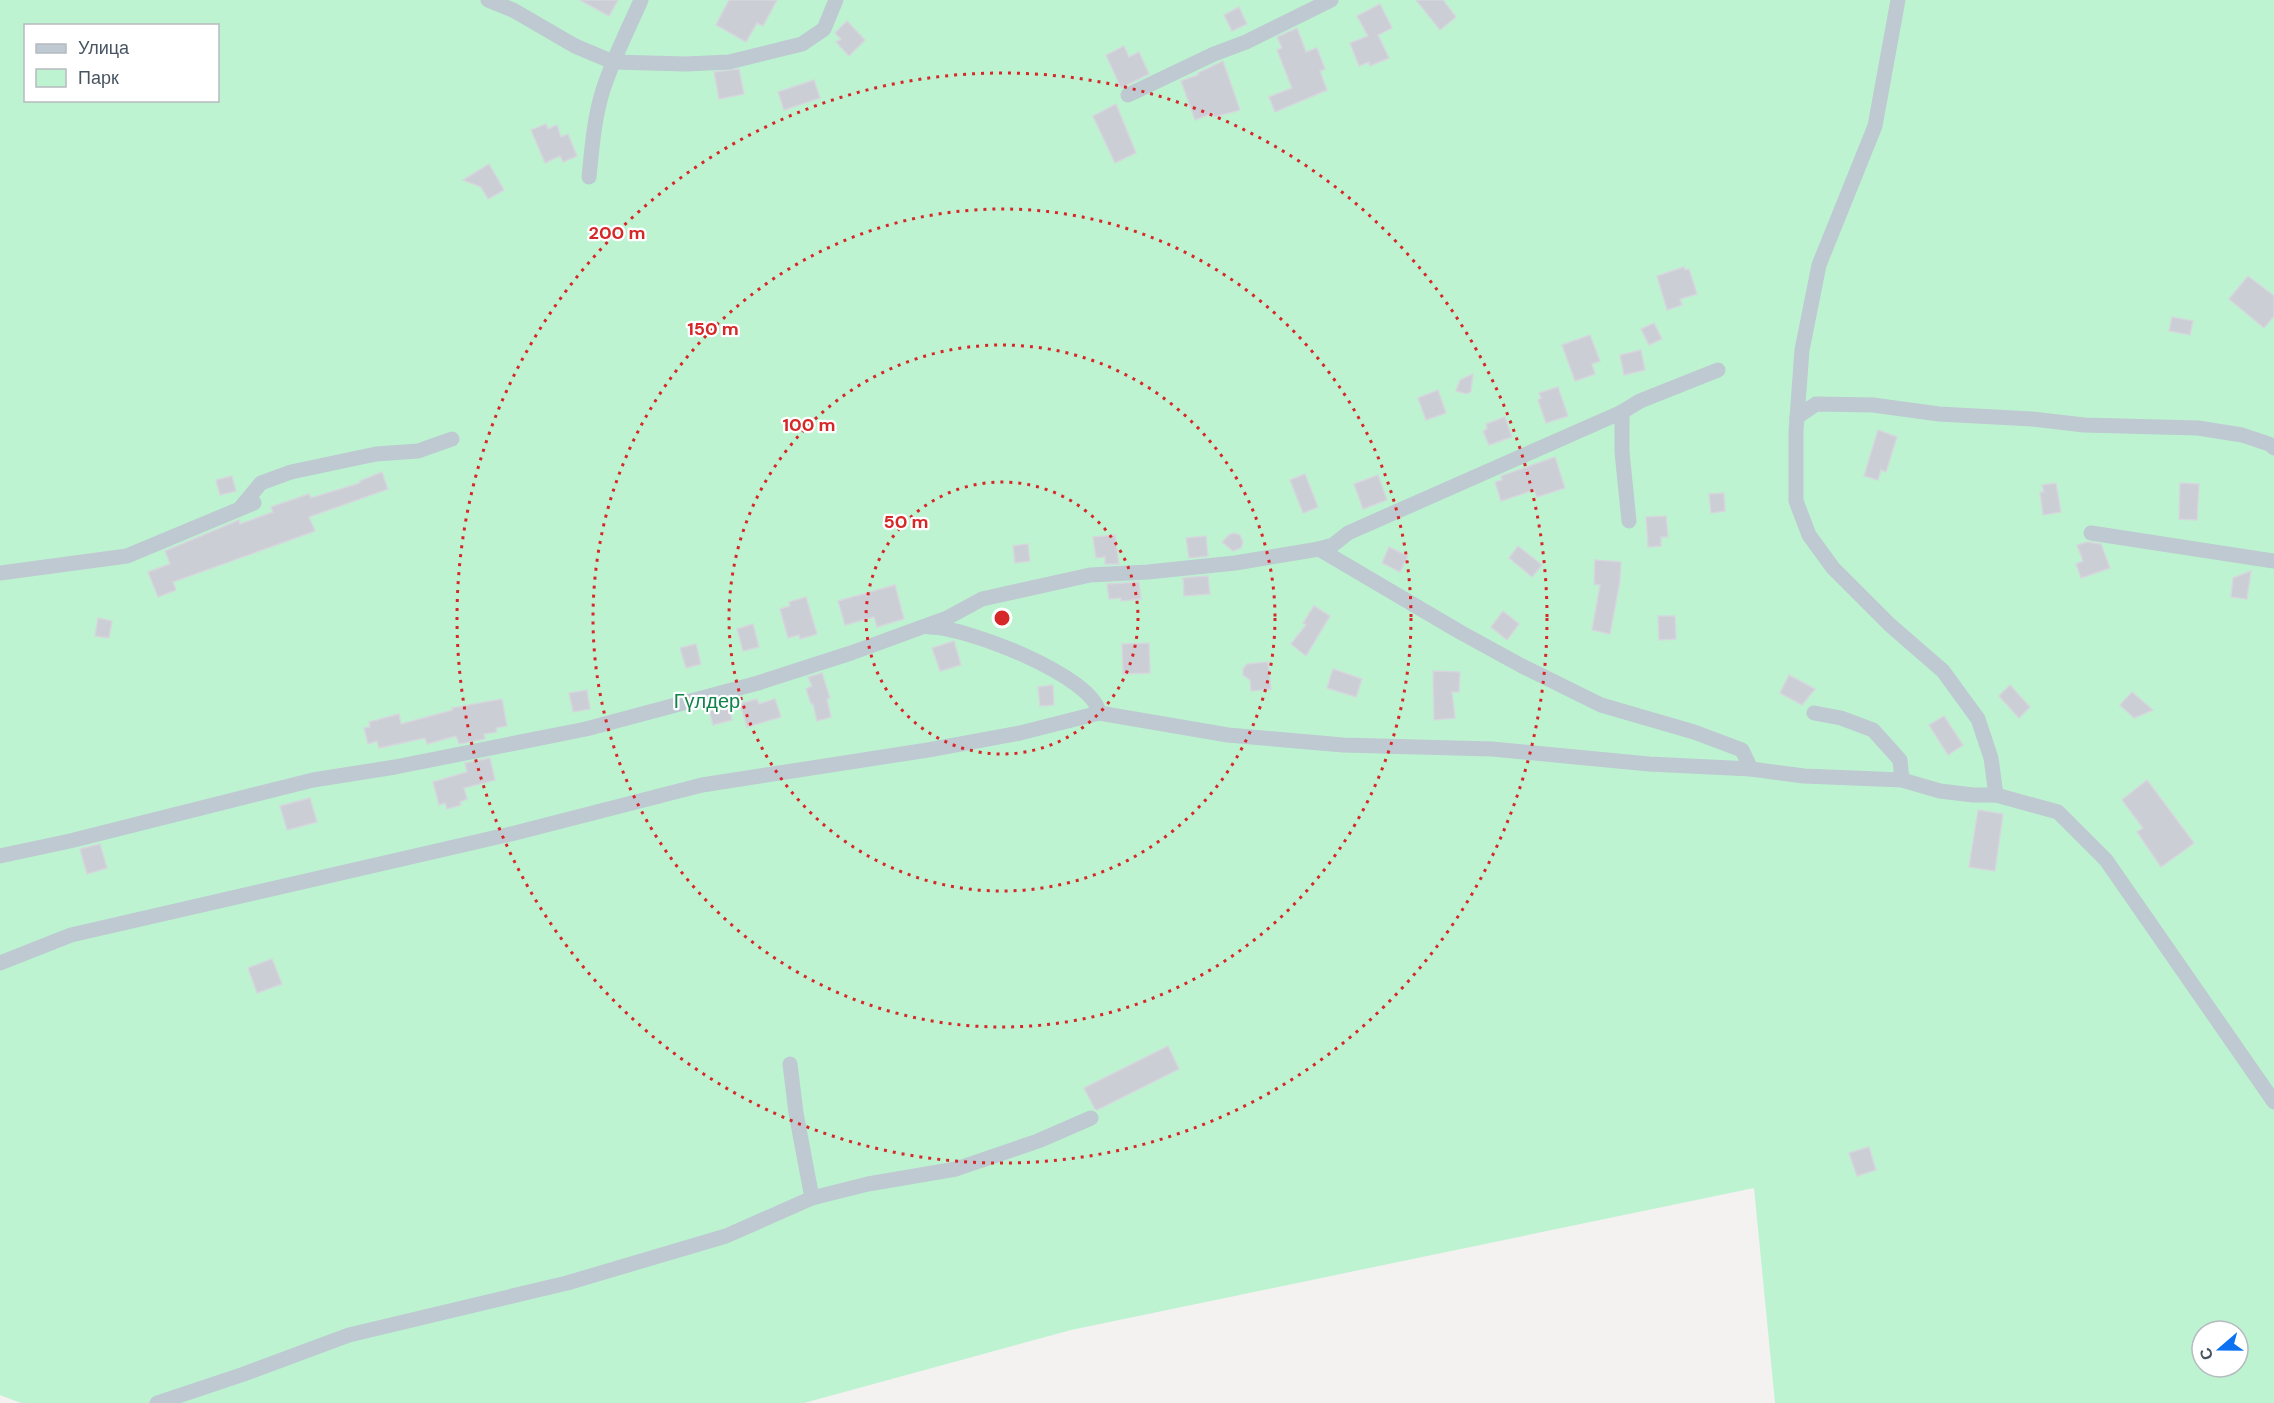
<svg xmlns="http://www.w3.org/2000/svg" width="2274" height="1403" viewBox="0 0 2274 1403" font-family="'DM Sans',sans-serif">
  <rect width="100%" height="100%" fill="#f4f1f1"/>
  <path fill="#bef3d2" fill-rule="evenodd" d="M0,0H2274V1403H1775L1754,1188L1071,1330L804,1403H21L0,1395ZM26,26H218V100H26ZM2202,1331H2238V1367H2202Z"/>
  <g fill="#cbced4" stroke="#d5d7dd" stroke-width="1.5">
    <polygon points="580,0 618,0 609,16"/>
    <polygon points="729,0 777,0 763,26 757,23 746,42 716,25"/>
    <polygon points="1416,0 1443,0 1456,17 1440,30"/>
    <polygon points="1380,4 1392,28 1378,35 1389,58 1370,66 1369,62 1359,66 1350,43 1368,36 1357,16"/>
    <polygon points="1239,7 1247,24 1232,31 1224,15"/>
    <polygon points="847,21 865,40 849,56 836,42 841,39 835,33"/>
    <polygon points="1297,28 1306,52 1317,48 1325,69 1320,71 1327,90 1275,112 1269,97 1292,88 1277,50 1282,48 1277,37"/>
    <polygon points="1124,46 1129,57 1139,52 1149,74 1121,88 1106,55"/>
    <polygon points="1223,61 1240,110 1214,117 1213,113 1195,120 1181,81 1198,75 1198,73"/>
    <polygon points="739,69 744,94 719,99 714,72"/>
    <polygon points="814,80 820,98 784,110 778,92"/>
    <polygon points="1116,104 1136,153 1115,163 1093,116"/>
    <polygon points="546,124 548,129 557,125 561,137 568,134 577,156 563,162 560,156 545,163 531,130"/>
    <polygon points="489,164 504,190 488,199 481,187 463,180"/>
    <polygon points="1684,267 1685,270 1689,269 1697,294 1680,299 1682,305 1667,310 1657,276"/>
    <polygon points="2248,276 2274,296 2274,316 2264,328 2229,299"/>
    <polygon points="2172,317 2193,321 2190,335 2169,331"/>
    <polygon points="1654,323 1662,339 1649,345 1641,329"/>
    <polygon points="1590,335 1600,361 1592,364 1595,374 1575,381 1562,345"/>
    <polygon points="1641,350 1645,370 1624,375 1620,355"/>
    <polygon points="1473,374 1471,391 1467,394 1456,391 1460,380"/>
    <polygon points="1558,387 1568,416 1546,423 1538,400 1541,398 1539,393"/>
    <polygon points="1438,390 1446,413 1426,420 1418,398"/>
    <polygon points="1505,417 1512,437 1489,445 1483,431 1487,429 1486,424"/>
    <polygon points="1878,430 1897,437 1886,472 1881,470 1878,480 1864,476"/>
    <polygon points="1555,457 1565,488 1537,497 1534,490 1501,501 1495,482 1502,480 1501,476"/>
    <polygon points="382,472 388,489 309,517 315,531 173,582 176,590 158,597 148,572 170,564 165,551 239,520 240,524 273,512 271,507 309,494 311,498 360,483 360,481"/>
    <polygon points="1305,474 1318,507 1303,513 1290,480"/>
    <polygon points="1378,475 1387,500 1363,509 1354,484"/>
    <polygon points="232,476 236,491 220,495 216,480"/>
    <polygon points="2056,483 2061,512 2043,515 2040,492 2044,492 2042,485"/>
    <polygon points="2180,483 2199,484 2197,520 2179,519"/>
    <polygon points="1724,493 1725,511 1711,513 1709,494"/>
    <polygon points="1666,516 1668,537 1661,537 1661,546 1648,547 1646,517"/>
    <polygon points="1234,533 1240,535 1243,542 1241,548 1233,551 1222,542 1229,535"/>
    <polygon points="1115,535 1119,564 1105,564 1105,557 1096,558 1093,537"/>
    <polygon points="1206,536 1208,556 1189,558 1186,538"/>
    <polygon points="2087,542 2101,544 2110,568 2081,578 2076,564 2083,561 2077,545"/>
    <polygon points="1028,544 1030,561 1015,563 1013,546"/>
    <polygon points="1518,546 1542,565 1532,577 1509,558"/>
    <polygon points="1389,547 1408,556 1400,572 1382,563"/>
    <polygon points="1595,560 1621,562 1620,581 1610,634 1592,630 1600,585 1594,584"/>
    <polygon points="2251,571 2247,599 2231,597 2233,578"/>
    <polygon points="1208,576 1210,594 1184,596 1183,578"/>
    <polygon points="1139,582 1141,599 1121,601 1121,598 1109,599 1107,584"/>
    <polygon points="895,585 904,619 877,627 874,617 845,625 838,601"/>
    <polygon points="806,597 817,634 800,639 799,635 788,638 780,609 790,606 789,602"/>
    <polygon points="1314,606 1330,616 1306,656 1291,644 1306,625 1303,623"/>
    <polygon points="1503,611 1519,624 1507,640 1491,627"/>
    <polygon points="1658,616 1675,616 1676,639 1659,640"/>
    <polygon points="98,618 112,621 109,638 95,636"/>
    <polygon points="753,624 759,647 743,651 737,629"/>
    <polygon points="954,641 961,665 940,671 932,648"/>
    <polygon points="1149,643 1150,673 1123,674 1122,644"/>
    <polygon points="696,644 701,664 686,668 680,648"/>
    <polygon points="1268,662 1271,689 1251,691 1250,680 1243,675 1243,669 1247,664"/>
    <polygon points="1333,669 1362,679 1356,697 1327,688"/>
    <polygon points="1433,671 1460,672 1459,692 1452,692 1455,718 1434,720"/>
    <polygon points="822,673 830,698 827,699 831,717 817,721 813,704 811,704 806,689 812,686 808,677"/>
    <polygon points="1789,675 1815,689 1802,705 1780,693"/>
    <polygon points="1053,685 1054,705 1040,706 1038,687"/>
    <polygon points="2010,685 2030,707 2019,718 1999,696"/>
    <polygon points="587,690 590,709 573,712 569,693"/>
    <polygon points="2132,692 2153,710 2134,718 2120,705"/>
    <polygon points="502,699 507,726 496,728 497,732 484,734 485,739 459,744 456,736 427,744 425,738 379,748 377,741 368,744 364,728 370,727 369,722 399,714 401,724 453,710 452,708"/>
    <polygon points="757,699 759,704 775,699 781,717 747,727 740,704"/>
    <polygon points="728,704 732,720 713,725 709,710"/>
    <polygon points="1944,716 1963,745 1948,755 1929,725"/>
    <polygon points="490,758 495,780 464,788 467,799 460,802 461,805 447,809 445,803 439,805 433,782 467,772 465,763"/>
    <polygon points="2147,780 2194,843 2161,867 2137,832 2143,828 2122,800"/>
    <polygon points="310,798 317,822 287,830 280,806"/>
    <polygon points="1978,810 2003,814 1995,871 1969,867"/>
    <polygon points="100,844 107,868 87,874 80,849"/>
    <polygon points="272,959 282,984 257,993 248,968"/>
    <polygon points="1168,1046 1179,1069 1097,1110 1095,1109 1084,1088"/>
    <polygon points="1869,1147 1876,1170 1857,1176 1849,1153"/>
  </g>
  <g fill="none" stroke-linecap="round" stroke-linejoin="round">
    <g stroke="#bec9d1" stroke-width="15">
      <polyline points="488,0 513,10 575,46 613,62 686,64 729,62 802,44 824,29 836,0"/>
      <polyline points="1898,0 1875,126 1819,265 1802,350 1796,431 1796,501 1809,535 1833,568 1890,625 1943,671 1978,719 1991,758 1996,795"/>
      <polyline points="1128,95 1214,54 1246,42 1331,0"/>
      <path d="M589,177C592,148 594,118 603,90C613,59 628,30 641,0"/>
      <polyline points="1622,412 1622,452 1629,521"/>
      <polyline points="1797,417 1816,404 1873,405 1939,414 2032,419 2084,425 2198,428 2242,435 2269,444 2274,448"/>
      <polyline points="241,507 261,483 291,472 376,454 418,451 452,439"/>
      <polyline points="2091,533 2274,561"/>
      <polyline points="1319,549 1460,632 1522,666 1601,705 1694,732 1742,750 1751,769"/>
      <polyline points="0,573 127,556 254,503"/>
      <path d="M929,627C964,626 1094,676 1099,713"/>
      <polyline points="1814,713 1841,718 1873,730 1900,760 1902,780"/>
      <polyline points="0,856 70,841 313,780 395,767 586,729 758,683 851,653 947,618 982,599 1090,575 1148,572 1235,563 1319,549 1333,545 1348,533 1622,412 1640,401 1718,370"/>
      <polyline points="0,963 71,935 515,833 702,785 928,750 1020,733 1099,713 1228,735 1343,745 1492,749 1649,764 1751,769 1804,776 1902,780 1940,791 1973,795 1996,795 2058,812 2106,860 2274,1102"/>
      <polyline points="812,1198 868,1184 956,1169 1038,1141 1091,1118"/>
      <polyline points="157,1403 244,1374 349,1335 567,1283 726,1236 812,1198 796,1113 790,1064"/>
    </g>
  </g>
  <g fill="none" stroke="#d62828" stroke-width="3" stroke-dasharray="3 6">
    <circle cx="1002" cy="618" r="136"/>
    <circle cx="1002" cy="618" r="273"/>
    <circle cx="1002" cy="618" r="409"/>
    <circle cx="1002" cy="618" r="545"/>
  </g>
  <g text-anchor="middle" stroke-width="4.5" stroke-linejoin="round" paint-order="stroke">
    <g font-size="20" fill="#11834a" stroke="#fff">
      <text x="707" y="708">Гүлдер</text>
    </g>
  </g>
  <circle cx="1002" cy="618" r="9" fill="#d62828" stroke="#fff" stroke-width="3"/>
  <g font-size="18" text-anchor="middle" font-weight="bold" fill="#d62828" stroke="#fff" stroke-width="4.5" stroke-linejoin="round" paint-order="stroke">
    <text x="617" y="239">200 m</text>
    <text x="713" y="335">150 m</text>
    <text x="809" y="431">100 m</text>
    <text x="906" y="528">50 m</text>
  </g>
  <rect x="24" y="24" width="195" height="78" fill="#ffffff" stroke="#b6bbbf" stroke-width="1.5"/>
  <rect x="36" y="44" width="30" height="9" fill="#bec9d1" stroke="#b6bbbf" stroke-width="1.5"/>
  <text x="78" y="54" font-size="18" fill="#485560">Улица</text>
  <rect x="36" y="69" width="30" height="18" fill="#bef3d2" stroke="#b6bbbf" stroke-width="1.5"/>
  <text x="78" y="84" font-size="18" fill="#485560">Парк</text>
  <g transform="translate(2220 1349) rotate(250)"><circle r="28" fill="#ffffff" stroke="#b6bbbf" stroke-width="1.5"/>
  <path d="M0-4.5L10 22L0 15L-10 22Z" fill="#0d72f2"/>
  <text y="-9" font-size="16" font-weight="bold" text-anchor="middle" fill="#485560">С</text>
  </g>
</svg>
